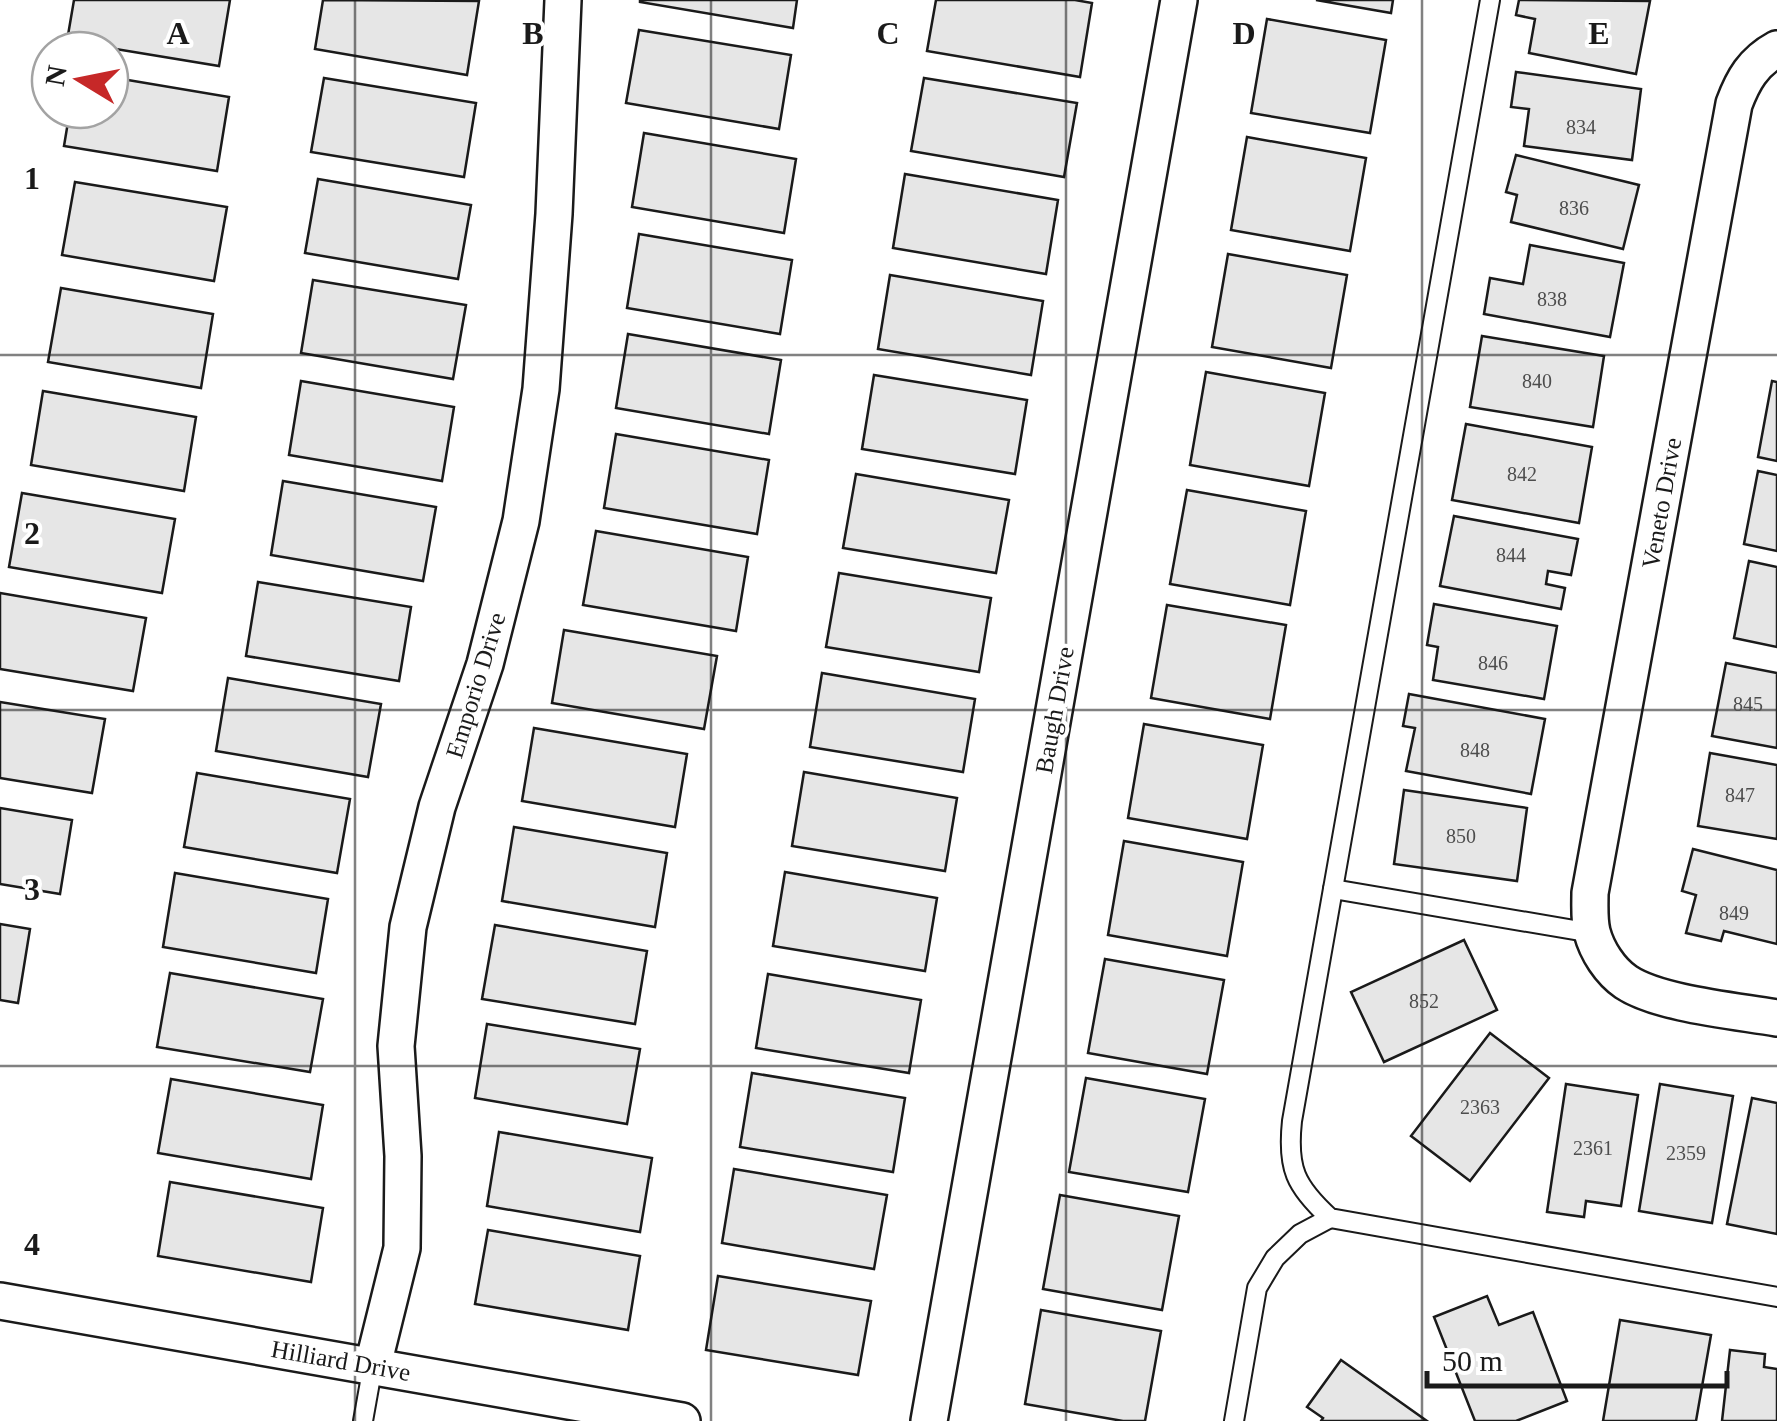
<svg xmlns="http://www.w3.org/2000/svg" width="1777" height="1421" viewBox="0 0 1777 1421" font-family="Georgia,serif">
  <rect width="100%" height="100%" fill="#fff"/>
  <g fill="#e6e6e6" stroke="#1a1a1a" stroke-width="2.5">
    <polygon points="74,0 230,0 219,66 67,41"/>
    <polygon points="323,0 479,1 467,75 315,49"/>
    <polygon points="640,0 797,0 793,28 640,2"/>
    <polygon points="936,0 1075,0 1092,3 1080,77 927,51"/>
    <polygon points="1316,0 1393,0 1391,13"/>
    <polygon points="1519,0 1650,1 1636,74 1529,53 1535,19 1516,15"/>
    <polygon points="1267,19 1386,40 1370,133 1251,113"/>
    <polygon points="639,30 791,55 779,129 626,103"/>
    <polygon points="1516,72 1641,89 1632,160 1524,146 1529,109 1511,107"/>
    <polygon points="110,77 229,97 217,171 64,146 70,110 110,110"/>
    <polygon points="324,78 476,103 464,177 311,152"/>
    <polygon points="924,78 1077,103 1064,177 911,151"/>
    <polygon points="644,133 796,159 784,233 632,207"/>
    <polygon points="1247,137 1366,158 1350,251 1231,230"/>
    <polygon points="1516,155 1639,185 1623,249 1511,222 1517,195 1506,192"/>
    <polygon points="905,174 1058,200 1046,274 893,248"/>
    <polygon points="318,179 471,205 458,279 305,253"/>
    <polygon points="75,182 227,207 214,281 62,255"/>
    <polygon points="639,234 792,260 780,334 627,308"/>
    <polygon points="1530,245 1624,263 1610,337 1484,314 1490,278 1523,284"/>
    <polygon points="1228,254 1347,275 1331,368 1212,347"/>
    <polygon points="890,275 1043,301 1031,375 878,349"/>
    <polygon points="313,280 466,305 453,379 301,353"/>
    <polygon points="61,288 213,314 201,388 48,362"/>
    <polygon points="628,334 781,360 769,434 616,408"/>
    <polygon points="1482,336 1604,356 1593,427 1470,407"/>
    <polygon points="1206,372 1325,393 1309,486 1190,465"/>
    <polygon points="874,375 1027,400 1015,474 862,449"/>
    <polygon points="301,381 454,407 442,481 289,455"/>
    <polygon points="1772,381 1777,382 1777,461 1758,457"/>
    <polygon points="43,391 196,417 184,491 31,465"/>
    <polygon points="1466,424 1592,447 1579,523 1452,500"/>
    <polygon points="616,434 769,460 757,534 604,508"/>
    <polygon points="1758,471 1777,475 1777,551 1744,544"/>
    <polygon points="856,474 1009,500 996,573 843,548"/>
    <polygon points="283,481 436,507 423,581 271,555"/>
    <polygon points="1187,490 1306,511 1290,605 1170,584"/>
    <polygon points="22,493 175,519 162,593 9,567"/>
    <polygon points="1454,516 1578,539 1571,575 1548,571 1546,584 1565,588 1561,609 1440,586"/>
    <polygon points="596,531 748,557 736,631 583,605"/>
    <polygon points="1749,561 1777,567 1777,647 1734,638"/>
    <polygon points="839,573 991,598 979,672 826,647"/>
    <polygon points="258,582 411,607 399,681 246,656"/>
    <polygon points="0,593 146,618 133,691 0,669"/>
    <polygon points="1434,604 1557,626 1544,699 1433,680 1438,647 1427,645"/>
    <polygon points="1167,605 1286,625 1270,719 1151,698"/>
    <polygon points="564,630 717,656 704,729 552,703"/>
    <polygon points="1726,663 1777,673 1777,748 1712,736"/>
    <polygon points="822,673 975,699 963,772 810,747"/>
    <polygon points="228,678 381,704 368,777 216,751"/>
    <polygon points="1409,694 1545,719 1531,794 1406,771 1415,728 1403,726"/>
    <polygon points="0,702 105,719 92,793 0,778"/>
    <polygon points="1144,724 1263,745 1247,839 1128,818"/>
    <polygon points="534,728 687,754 675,827 522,801"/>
    <polygon points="1710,753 1777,765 1777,839 1698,826"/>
    <polygon points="804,772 957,798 945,871 792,846"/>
    <polygon points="197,773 350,799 337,873 184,847"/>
    <polygon points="1404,790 1527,808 1517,881 1394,864"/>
    <polygon points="0,808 72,820 60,894 0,884"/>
    <polygon points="514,827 667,853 655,927 502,901"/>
    <polygon points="1124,841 1243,862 1227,956 1108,935"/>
    <polygon points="1693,849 1777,870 1777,944 1724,931 1721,941 1686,933 1696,895 1682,891"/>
    <polygon points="785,872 937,898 925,971 773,946"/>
    <polygon points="175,873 328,899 316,973 163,947"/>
    <polygon points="0,924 30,929 18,1003 0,1000"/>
    <polygon points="495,925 647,951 635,1024 482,999"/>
    <polygon points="1464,940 1497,1010 1384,1062 1351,992"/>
    <polygon points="1105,959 1224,980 1207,1074 1088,1053"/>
    <polygon points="170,973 323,999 310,1072 157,1047"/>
    <polygon points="768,974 921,1000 909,1073 756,1048"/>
    <polygon points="487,1024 640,1049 627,1124 475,1098"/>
    <polygon points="1490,1033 1549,1078 1470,1181 1411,1136"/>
    <polygon points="752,1073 905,1098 893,1172 740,1147"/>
    <polygon points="1086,1078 1205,1099 1188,1192 1069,1172"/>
    <polygon points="171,1079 323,1105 311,1179 158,1153"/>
    <polygon points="1566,1084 1638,1095 1621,1206 1586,1201 1584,1217 1547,1212"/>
    <polygon points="1660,1084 1733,1096 1712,1223 1639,1211"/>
    <polygon points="1752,1098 1777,1103 1777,1234 1727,1224"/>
    <polygon points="499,1132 652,1158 640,1232 487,1206"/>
    <polygon points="734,1169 887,1195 874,1269 722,1243"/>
    <polygon points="170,1182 323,1208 311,1282 158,1256"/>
    <polygon points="1060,1195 1179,1216 1162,1310 1043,1289"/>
    <polygon points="488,1230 640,1256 628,1330 475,1304"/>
    <polygon points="718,1276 871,1301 858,1375 706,1350"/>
    <polygon points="1487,1296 1499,1325 1533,1312 1567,1401 1516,1421 1475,1421 1434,1317"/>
    <polygon points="1041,1310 1161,1331 1145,1421 1123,1421 1025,1404"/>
    <polygon points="1620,1320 1711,1335 1696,1421 1603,1421"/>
    <polygon points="1730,1350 1765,1354 1764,1367 1777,1369 1777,1421 1722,1421"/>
    <polygon points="1341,1360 1427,1421 1321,1421 1323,1418 1307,1407"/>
  </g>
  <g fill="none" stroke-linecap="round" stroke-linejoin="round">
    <defs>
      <g id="service">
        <path d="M1490,0L1292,1121C1287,1168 1295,1186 1330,1218L1777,1297"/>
        <polyline points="1333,889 1592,933"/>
        <polyline points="363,1421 373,1365"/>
        <polyline points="1234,1421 1257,1288 1275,1258 1300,1234 1330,1218"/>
      </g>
      <g id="minor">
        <path d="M1777,49C1753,62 1743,80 1734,104L1590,893C1590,906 1589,919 1592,932C1597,951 1610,971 1626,982C1659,1004 1737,1011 1777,1018"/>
        <polyline points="0,1301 682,1421"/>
        <polyline points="373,1365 402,1248 403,1156 396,1046 408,927 437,807 485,664 521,521 541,389 554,214 563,0"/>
        <polyline points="929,1421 1179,0"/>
      </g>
    </defs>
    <use href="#service" stroke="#1a1a1a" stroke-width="22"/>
    <use href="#minor" stroke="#1a1a1a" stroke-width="40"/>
    <use href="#service" stroke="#fff" stroke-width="18"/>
    <use href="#minor" stroke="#fff" stroke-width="35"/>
  </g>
  <path fill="none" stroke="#1a1a1a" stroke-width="2.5" stroke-opacity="0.55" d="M355,0V1421M711,0V1421M1066,0V1421M1422,0V1421M0,355H1777M0,710H1777M0,1066H1777"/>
  <g text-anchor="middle" stroke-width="8" stroke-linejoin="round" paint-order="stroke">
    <g font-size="20" fill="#4d4d4d">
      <text x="1581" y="134">834</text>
      <text x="1574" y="215">836</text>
      <text x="1552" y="306">838</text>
      <text x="1537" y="388">840</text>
      <text x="1522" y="481">842</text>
      <text x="1511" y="562">844</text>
      <text x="1493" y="670">846</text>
      <text x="1748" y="711">845</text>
      <text x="1475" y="757">848</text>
      <text x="1740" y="802">847</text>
      <text x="1461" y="843">850</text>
      <text x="1734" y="920">849</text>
      <text x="1424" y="1008">852</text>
      <text x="1480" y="1114">2363</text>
      <text x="1593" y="1155">2361</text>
      <text x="1686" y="1160">2359</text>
    </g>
    <g font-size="25" fill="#1a1a1a" stroke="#fff">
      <text transform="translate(1661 503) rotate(-80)" y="9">Veneto Drive</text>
      <text transform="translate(475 685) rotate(-73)" y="9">Emporio Drive</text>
      <text transform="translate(1054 710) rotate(-80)" y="9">Baugh Drive</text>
      <text transform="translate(341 1360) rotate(10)" y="9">Hilliard Drive</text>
    </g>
  </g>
  <g font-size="32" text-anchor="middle" font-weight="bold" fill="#1a1a1a" stroke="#fff" stroke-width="8" stroke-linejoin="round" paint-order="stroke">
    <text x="178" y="44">A</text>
    <text x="533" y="44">B</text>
    <text x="888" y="44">C</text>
    <text x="1244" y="44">D</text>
    <text x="1599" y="44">E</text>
    <text x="32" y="189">1</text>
    <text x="32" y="544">2</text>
    <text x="32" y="900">3</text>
    <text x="32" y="1255">4</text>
  </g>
  <g transform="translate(80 80) rotate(280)"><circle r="48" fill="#ffffff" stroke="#a3a3a3" stroke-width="2.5"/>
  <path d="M0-8L18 38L0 25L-18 38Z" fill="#c62828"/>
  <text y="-15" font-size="28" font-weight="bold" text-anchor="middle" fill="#1a1a1a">N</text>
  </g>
  <path d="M1427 1371v15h300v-15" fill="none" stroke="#1a1a1a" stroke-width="5"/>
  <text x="1442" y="1371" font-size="30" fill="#1a1a1a" stroke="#ffffff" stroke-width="8" paint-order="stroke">50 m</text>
</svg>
